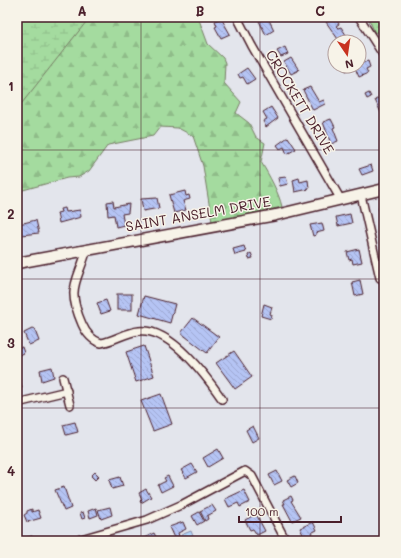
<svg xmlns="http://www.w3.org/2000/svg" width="401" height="558" viewBox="0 0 401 558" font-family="Mali,sans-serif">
  <defs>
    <pattern id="forest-firs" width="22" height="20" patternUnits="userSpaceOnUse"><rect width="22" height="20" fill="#a4db9f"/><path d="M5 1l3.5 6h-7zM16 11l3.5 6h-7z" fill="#8fbc89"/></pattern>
    <pattern id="wetland-marsh" width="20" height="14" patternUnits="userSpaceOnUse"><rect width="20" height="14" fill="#a4db9f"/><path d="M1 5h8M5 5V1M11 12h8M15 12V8" fill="none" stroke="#8fbc89"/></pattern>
    <pattern id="water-ripples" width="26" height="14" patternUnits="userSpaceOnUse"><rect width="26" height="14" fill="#b1d5fa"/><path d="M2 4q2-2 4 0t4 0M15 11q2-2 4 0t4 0" fill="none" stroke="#9ab6d6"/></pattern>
    <pattern id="building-back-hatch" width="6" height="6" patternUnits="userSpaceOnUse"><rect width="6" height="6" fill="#b5c4f4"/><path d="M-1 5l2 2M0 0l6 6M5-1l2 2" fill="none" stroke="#9da8d1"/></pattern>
  </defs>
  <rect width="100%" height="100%" fill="#e3e5ec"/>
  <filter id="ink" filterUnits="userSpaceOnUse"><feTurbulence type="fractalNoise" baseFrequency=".025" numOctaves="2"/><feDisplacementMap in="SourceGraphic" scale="8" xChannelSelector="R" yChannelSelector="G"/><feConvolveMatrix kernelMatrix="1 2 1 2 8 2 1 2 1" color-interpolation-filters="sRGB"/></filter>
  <g filter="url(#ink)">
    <g fill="url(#forest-firs)" stroke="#777d65">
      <path d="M17,17H198L208,44L223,58L225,63L224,83L241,102L236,113L249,123L256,137L265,143L261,162C269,175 279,193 282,207L212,222L203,166L193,136L178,128L160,127L153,136L108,145L89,171L79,177L67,178L23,190L17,197Z"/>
      <polygon points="368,17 384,17 384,28 375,33"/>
    </g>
    <polygon fill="url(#wetland-marsh)" stroke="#777d65" points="17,17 90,17 22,103 17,105"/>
    <polygon fill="url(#water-ripples)" stroke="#888ca7" points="191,531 193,536 184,540 181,535"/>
    <g fill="url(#building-back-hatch)" stroke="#4a1f2b">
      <polygon points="335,17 339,24 336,26 338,28 341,27 348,38 340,42 326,22"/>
      <polygon points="221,18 230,34 221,38 215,27 217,26 215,21"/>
      <polygon points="268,18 274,30 266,35 259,21"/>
      <polygon points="285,47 288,54 281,57 277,51"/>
      <polygon points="291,58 299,70 291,74 284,62"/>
      <polygon points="368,61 370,67 366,69 368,73 359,77 355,68 346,71 344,68 348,66 359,66 359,64"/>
      <polygon points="247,68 255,79 247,84 243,77 240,78 238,74"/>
      <polygon points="310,87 319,102 324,100 325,104 313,110 303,90"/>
      <polygon points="369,93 371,97 367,99 365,95"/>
      <polygon points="383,95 384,114 382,115 375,100"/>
      <polygon points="271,107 278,118 266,127 263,121 267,119 263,112"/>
      <polygon points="331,119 335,127 333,128 338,141 331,144 323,122"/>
      <polygon points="288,137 296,149 287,154 284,147 280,149 277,145"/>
      <polygon points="371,165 373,171 362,175 359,169"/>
      <polygon points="286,177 288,184 280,186 278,178"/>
      <polygon points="299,178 300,182 308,180 309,189 295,192 293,180"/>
      <polygon points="185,191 186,196 189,195 190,199 183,201 186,210 174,213 169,195"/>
      <polygon points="157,198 159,208 143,211 141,199"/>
      <polygon points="113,201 114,207 129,204 128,213 122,214 124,225 116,227 114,215 108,216 107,202"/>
      <polygon points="384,206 384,215 381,216 378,207"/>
      <polygon points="65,208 66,212 80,210 81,217 59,223 57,213 61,212 60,209"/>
      <polygon points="350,214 352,223 338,226 336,217"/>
      <polygon points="36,220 39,233 21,235 19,224"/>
      <polygon points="322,223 324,231 316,233 316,235 313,236 310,225"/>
      <polygon points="244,246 246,252 235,255 233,249"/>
      <polygon points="359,249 362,262 353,264 352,259 349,260 347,252"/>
      <polygon points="251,253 253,258 249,259 248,255"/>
      <polygon points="360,280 363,294 355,296 352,282"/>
      <rect x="117" y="294" width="15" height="16"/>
      <polygon points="144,296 175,304 170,323 139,314"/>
      <polygon points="106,300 110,311 101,314 97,303"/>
      <polygon points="264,304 272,307 270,314 272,315 271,319 261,316"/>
      <polygon points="193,318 219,337 207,353 181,333"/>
      <polygon points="34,328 39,341 29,345 24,333"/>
      <polygon points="144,346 154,376 136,382 126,352"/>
      <polygon points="22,347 24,353 17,356 17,348"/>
      <polygon points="234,351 252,377 235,389 216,363"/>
      <polygon points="52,367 54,377 42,381 40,370"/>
      <polygon points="18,373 22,388 17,389 17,374"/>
      <polygon points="161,394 172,424 153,431 141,401"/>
      <polygon points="75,422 78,432 66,435 63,425"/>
      <polygon points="253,426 259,438 252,442 246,430"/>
      <polygon points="218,449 223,458 208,467 203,458"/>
      <polygon points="192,464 197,472 186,478 181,470"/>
      <polygon points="277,471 282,481 274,485 269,475"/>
      <polygon points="95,472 99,476 95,480 91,476"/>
      <polygon points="168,476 173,486 161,492 158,485 166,481 164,478"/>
      <polygon points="295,476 298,483 291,487 287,480"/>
      <polygon points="120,477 123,486 112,489 109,480"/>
      <polygon points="64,487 71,508 64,511 55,490"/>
      <polygon points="146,489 151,497 141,503 140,501 142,499 139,493"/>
      <polygon points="244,490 250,502 240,507 238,503 229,507 225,499"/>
      <polygon points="291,496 293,500 291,501 301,517 292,521 283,504 285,504 283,500"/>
      <polygon points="212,505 216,511 207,516 208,519 205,521 200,511"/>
      <polygon points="110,507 112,515 101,519 98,510"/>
      <polygon points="96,508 98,515 90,518 88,511"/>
      <polygon points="32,509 32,512 38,510 41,518 27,522 24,515 27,513 27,511"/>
      <polygon points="83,512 85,518 82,519 80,513"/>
      <polygon points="199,512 204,521 197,525 192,516"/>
      <polygon points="256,514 265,531 257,535 253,529 250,530 245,520"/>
      <polygon points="183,522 186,529 178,533 179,536 174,538 169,527"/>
      <polygon points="313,522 317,530 311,533 313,536 305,539 300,528"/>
      <polygon points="154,533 158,541 143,541 142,539"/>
      <polygon points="32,536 34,541 25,541 24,538"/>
      <polygon points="233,537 235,541 224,541"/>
    </g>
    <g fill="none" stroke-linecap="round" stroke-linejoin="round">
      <defs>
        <g id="street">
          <polyline points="237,17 252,46 341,200"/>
          <polyline points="359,17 384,56"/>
          <polyline points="361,195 380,278"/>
          <path d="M87,249C77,284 66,287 82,324C86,333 91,340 101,343C114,341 126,332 139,331C171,328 206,376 222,399"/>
          <polyline points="63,378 70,405"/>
          <polyline points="17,403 67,391"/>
          <polyline points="74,541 147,520 183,504 245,471 252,476 286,541"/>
        </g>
        <polyline id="secondary" points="17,263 276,215 384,189"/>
      </defs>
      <use href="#street" stroke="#4a1f2b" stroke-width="10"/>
      <use href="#secondary" stroke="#4a1f2b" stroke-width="13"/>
      <use href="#street" stroke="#f7f3e8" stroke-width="7"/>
      <use href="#secondary" stroke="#f7f3e8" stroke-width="10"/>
    </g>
  </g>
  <path fill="none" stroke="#4a1f2b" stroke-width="1" stroke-opacity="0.55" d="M141,17V541M260,17V541M17,150H384M17,279H384M17,408H384"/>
  <g text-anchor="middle" stroke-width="3" stroke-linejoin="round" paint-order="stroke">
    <g font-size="14" fill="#4a1f2b" stroke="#f7f3e8">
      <text transform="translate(300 102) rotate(59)" y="5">CROCKETT DRIVE</text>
      <text transform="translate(198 214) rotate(-10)" y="5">SAINT ANSELM DRIVE</text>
    </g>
  </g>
  <rect width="401" height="558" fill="none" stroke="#f7f3e8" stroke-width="44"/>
  <g transform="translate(347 54) rotate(167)"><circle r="19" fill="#f7f3e8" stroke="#b29e9c"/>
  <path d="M0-3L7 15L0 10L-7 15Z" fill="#c8321e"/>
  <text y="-6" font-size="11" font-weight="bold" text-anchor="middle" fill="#4a1f2b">N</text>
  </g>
  <path d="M239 516v6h102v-6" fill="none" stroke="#4a1f2b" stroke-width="2"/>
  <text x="245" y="516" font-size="12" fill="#4a1f2b" stroke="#f7f3e8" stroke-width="3" paint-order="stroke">100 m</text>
  <rect x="22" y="22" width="357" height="514" fill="none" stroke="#4a1f2b" stroke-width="1.5"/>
  <g font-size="13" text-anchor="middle" font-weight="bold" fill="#4a1f2b">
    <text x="82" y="16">A</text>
    <text x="200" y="16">B</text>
    <text x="320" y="16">C</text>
    <text x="11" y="91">1</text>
    <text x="11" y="219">2</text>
    <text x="11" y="348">3</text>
    <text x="11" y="476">4</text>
  </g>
</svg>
